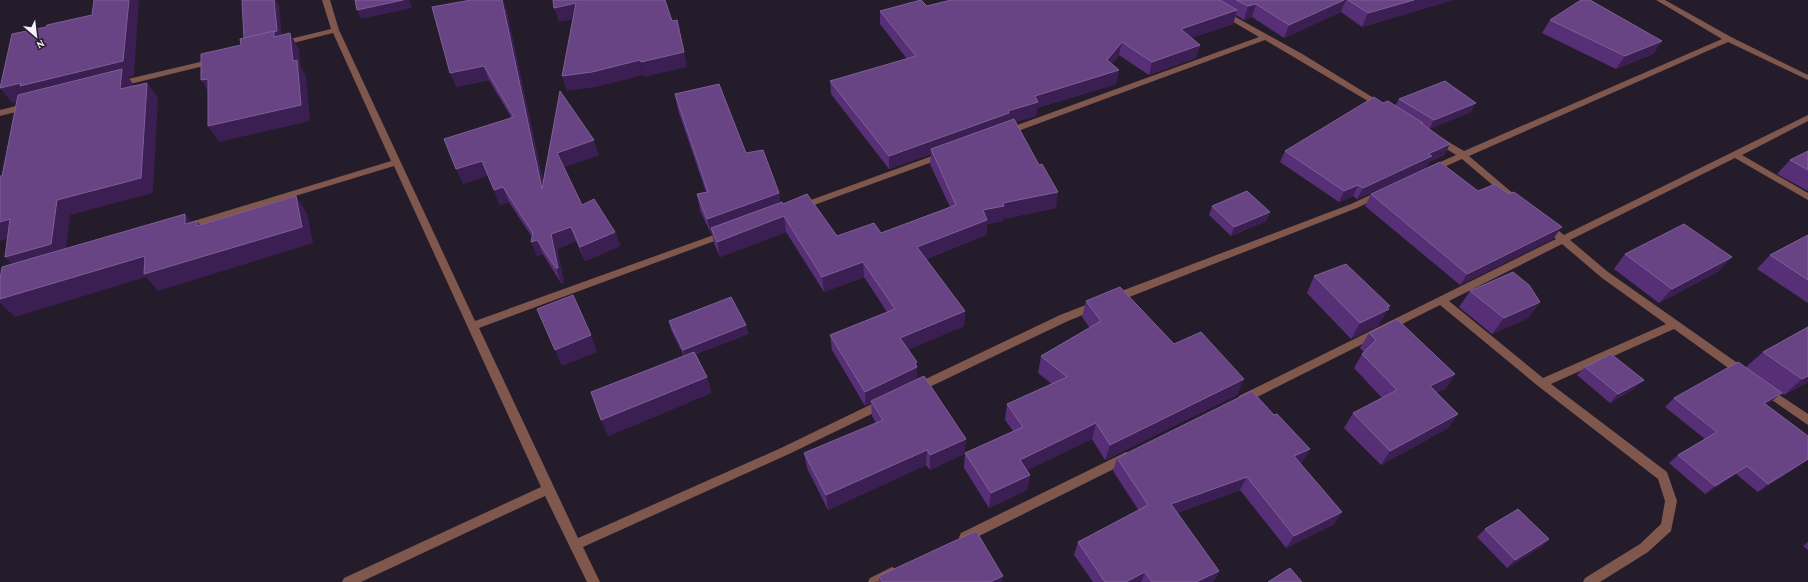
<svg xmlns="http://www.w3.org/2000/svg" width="1808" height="582" viewBox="0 0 1808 582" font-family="'Crimson Pro',serif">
  <rect width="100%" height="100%" fill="#241c2b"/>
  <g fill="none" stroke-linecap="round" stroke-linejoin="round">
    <g fill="#80574c" fill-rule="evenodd">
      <polygon points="322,0 330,0 339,30 475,321 722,232 725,231 730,234 728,236 479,328 578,538 781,448 878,401 882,399 886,401 888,404 886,407 789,454 583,547 600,582 587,582 545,496 361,582 342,582 344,578 541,487 394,166 187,229 182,226 184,224 391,161 333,33 281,46 277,44 278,42 331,29"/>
      <polygon points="1196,0 1205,0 1304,55 1385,105 1381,108 1378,107 1265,40 1010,134 1004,134 1003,132 1004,130 1259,37"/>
      <polygon points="1656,0 1665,0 1731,37 1808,75 1808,80 1728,42 1469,156 1522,201 1524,203 1522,205 1516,205 1462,159 1435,171 1429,171 1428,169 1429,167 1456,155 1434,141 1433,139 1434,137 1440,137 1464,151 1722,39"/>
      <polygon points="213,59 216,59 216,63 118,87 114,84 115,82"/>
      <polygon points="28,103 31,104 31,108 0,116 0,110"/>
      <path d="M1808,115V121L1742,155L1808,193V200L1735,158L1570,240L1608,272L1746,369L1747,372L1746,375L1742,376L1738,375L1674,329L1551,384L1667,472L1677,501L1671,531L1648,552L1600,582H1583L1585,578L1640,544L1661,524L1665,501L1658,479L1538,386L1440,305L1247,402L1243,404L1239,402L1238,399L1239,396L1556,239L1544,228L1542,226L1544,224H1550L1564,235ZM1562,244L1602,278L1666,324L1543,378L1449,301Z"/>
      <polygon points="943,152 947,155 946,157 803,209 800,210 795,207 797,205"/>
      <polygon points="1381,190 1386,193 1384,195 1357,208 1119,301 1111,301 1110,298 1111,295 1351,204"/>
      <polygon points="1096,301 1100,302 1101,305 1100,308 1068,321 921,391 917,392 913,391 912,388 913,385 1060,315"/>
      <polygon points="1766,386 1808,414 1808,425 1762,393 1761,390 1762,387"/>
      <polygon points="1126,452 1130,453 1132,457 1130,461 969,541 965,543 961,541 959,537 961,533"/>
      <path d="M892,567L896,569L898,573C893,582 878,582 868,582L870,578Z"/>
    </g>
  </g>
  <g fill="#572f76">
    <polygon points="951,0 1453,0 1362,27 1341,12 1284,38 1252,17 1244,20 1236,15 1233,24 1191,38 1200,45 1196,58 1149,75 1119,55 1112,64 1116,84 1037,108 1036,116 1015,122 1056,208 1003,219 1003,221 987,224 986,235 926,259 965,311 964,326 908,349 917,367 917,379 966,439 964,454 930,470 926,465 828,510 807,468 804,453 876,423 872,416 871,403 865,406 832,350 830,335 887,312 864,277 824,292 786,232 720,257 714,243 712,233 711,234 700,210 697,194 706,192 678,110 675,94 746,153 779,193 780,203 783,204 837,236 881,233 950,207 930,164 931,154 889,169 831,94 830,81 907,59 880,24 880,11 927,6"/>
    <polygon points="506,8 543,182 560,91 599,155 563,167 582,205 615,232 620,246 585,261 576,241 557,249 564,282 561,283 543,254 537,256 532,237 509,202 500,205 488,175 463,184 511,117 489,80 456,87"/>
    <polygon points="1550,20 1662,41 1653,54 1616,69 1542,33"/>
    <polygon points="1399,99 1471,112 1429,129 1450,144 1444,155 1429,162 1426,168 1357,199 1353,196 1339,202 1280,162 1285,151 1383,103 1395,106"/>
    <polygon points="1808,151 1808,191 1777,174 1790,160"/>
    <polygon points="1478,191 1553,239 1460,285 1365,206 1371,194"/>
    <polygon points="1212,206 1270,212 1266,221 1231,236 1209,215"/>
    <polygon points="1808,235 1808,303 1757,269 1770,255"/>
    <polygon points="1625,254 1719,271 1659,303 1614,269"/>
    <polygon points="1314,276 1379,325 1351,339 1307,293"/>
    <polygon points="1470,291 1540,302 1528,318 1492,334 1459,307"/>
    <polygon points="1086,301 1174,344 1237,395 1105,460 1092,439 1027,470 1030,475 1027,490 989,508 964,468 965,453 1013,431 1005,420 1007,404 1052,384 1038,373 1041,356 1090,328 1082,317"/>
    <polygon points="669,321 746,325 748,334 696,354 707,377 711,393 608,436 684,356 671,330"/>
    <polygon points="1808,327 1808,382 1784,395 1781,393 1772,401 1766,404 1808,460 1758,492 1736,474 1705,494 1669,463 1678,455 1705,439 1665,407 1674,398 1746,367 1763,352"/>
    <polygon points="1369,333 1455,374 1445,389 1436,393 1458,414 1448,428 1381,465 1344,428 1353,413 1382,398 1354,368 1362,354 1364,352 1360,348"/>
    <polygon points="1585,367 1644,380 1635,388 1610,403 1577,375"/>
    <polygon points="1274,415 1310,449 1302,462 1300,463 1334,524 1286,548 1240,490 1177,513 1219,571 1213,582 1093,582 1074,555 1078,542 1139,511 1113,471 1117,458"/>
    <polygon points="1485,529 1549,539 1541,547 1507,568 1477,537"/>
    <polygon points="1808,542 1808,550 1803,546"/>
    <polygon points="879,576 1001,582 879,582"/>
  </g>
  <g fill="#3b1e52">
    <polygon points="129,0 138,0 139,2 134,76 128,77 133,84 132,104 31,98 12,103 0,88 21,83"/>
    <polygon points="274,0 276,0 279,5 282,39 249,47"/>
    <polygon points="403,0 409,0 412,8 361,19 357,10"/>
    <polygon points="502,0 503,0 506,8 547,203 542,189"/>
    <polygon points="1344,0 1346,0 1341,12 1284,38 1289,25"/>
    <polygon points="1414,0 1453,0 1362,27 1368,13"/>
    <polygon points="576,3 581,18 559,22 554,8"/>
    <polygon points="1256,4 1252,17 1244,20 1248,6"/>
    <polygon points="1237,10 1233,24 1177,43 1181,29"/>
    <polygon points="290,33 299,49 301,67 306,76 310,121 219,142 208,126 293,61"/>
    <polygon points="1662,41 1653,54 1616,69 1625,56"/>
    <polygon points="1122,42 1119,55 1105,74 1107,60"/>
    <polygon points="1200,45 1196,58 1149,75 1152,62"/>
    <polygon points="684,52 687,67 644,77 641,62"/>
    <polygon points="640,60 644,75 596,87 567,91 562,76"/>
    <polygon points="484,66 489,80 456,87 450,73"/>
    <polygon points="1119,70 1116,84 1037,108 1036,116 1008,124 931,149 931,154 889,169 889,156 1008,111 1035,96"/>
    <polygon points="208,79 211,96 201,80"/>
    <polygon points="147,83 158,98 153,193 70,215 65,259 20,272 5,257"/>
    <polygon points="1476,103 1471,112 1429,129 1434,120"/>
    <polygon points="594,140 599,155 562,168 557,153"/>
    <polygon points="1450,144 1444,155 1429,162 1426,168 1357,199 1363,188 1428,154"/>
    <polygon points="482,161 488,175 463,184 456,169"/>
    <polygon points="1358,185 1353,196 1339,202 1344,191"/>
    <polygon points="503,187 509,202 500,205 494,190"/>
    <polygon points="1058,192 1056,208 1003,219 1003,221 987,224 986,235 917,262 917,247 983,210 1003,203"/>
    <polygon points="779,193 781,209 711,228 712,233 711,234 707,219"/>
    <polygon points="296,196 307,213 313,243 158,291 146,277 15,317 0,303 0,299 145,256"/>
    <polygon points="1270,212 1266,221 1231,236 1234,227"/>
    <polygon points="185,214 198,231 185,224"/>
    <polygon points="784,216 786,232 720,257 717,242"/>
    <polygon points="10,219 25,234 0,241 0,222"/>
    <polygon points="197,221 210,238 197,226"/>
    <polygon points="571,227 576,241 557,249 564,282 561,283 556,268 551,234"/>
    <polygon points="1562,227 1553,239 1460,285 1467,274"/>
    <polygon points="615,232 620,246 585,261 580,247"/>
    <polygon points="537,240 543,254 537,256 531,242"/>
    <polygon points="1732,257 1719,271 1659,303 1672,289"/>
    <polygon points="863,262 864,277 824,292 822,277"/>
    <polygon points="1540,302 1528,318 1492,334 1504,318"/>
    <polygon points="1390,306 1379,325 1351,339 1360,323"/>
    <polygon points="965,311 964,326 901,353 900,338"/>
    <polygon points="746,325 748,334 685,358 683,350"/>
    <polygon points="591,335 597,352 562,366 555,350"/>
    <polygon points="917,362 917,382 871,401 871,403 865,406 865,392"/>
    <polygon points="1455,374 1445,389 1419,401 1430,386"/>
    <polygon points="1808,376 1808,382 1784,395 1802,379"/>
    <polygon points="707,377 711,393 608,436 601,420"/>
    <polygon points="1244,379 1237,395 1105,460 1110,445"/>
    <polygon points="1644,380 1635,388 1610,403 1618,394"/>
    <polygon points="1782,393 1772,401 1754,411 1764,403"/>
    <polygon points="1458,414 1448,428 1381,465 1390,451"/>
    <polygon points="1096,423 1092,439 1017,475 1020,460"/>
    <polygon points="966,439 964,454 930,470 930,455"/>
    <polygon points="1310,449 1302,462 1287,469 1294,456"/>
    <polygon points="927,450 926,465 828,510 826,495"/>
    <polygon points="1808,459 1808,460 1758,492 1768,484"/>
    <polygon points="1747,466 1736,474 1705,494 1715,486"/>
    <polygon points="1030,475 1027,490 989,508 991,493"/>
    <polygon points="1247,477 1240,490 1166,517 1171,504"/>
    <polygon points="1342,512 1334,524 1286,548 1294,536"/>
    <polygon points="1549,539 1541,547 1507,568 1515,560"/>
    <polygon points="1219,571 1213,582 1196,582"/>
    <polygon points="1145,572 1141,582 1126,582"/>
    <polygon points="1003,576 1001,582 990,582"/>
  </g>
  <g fill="#684484" stroke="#7e5f97">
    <polygon points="94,0 129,0 123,61 20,86 21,83 0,88 12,34 46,27 47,25 92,15"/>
    <polygon points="242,0 274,0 277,31 244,39"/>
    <polygon points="355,0 403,0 357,10"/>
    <polygon points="471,0 502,0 542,189 560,91 594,140 557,153 582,205 594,199 615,232 580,247 571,227 551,234 558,268 556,268 537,240 531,242 533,233 503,187 494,190 482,161 456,169 444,139 514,117 484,66 450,73 432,7"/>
    <polygon points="553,0 665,0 672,21 677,20 684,52 641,62 640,60 592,72 562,76 576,3 554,8"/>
    <polygon points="921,0 927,6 951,0 1220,0 1237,10 1181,29 1200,45 1152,62 1122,42 1107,60 1119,70 1035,96 1038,102 1008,111 1009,113 889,156 830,81 916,56 880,11"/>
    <polygon points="1236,0 1344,0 1289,25 1256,4 1248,6"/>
    <polygon points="1348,0 1414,0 1368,13"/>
    <polygon points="1581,0 1590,0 1662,41 1625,56 1550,20"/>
    <polygon points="274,31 274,37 290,33 293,61 297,60 301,105 208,126 208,79 201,80 201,54 241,45 240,39"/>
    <polygon points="122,69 120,89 147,83 141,178 57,200 51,244 5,257 10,219 0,222 0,176 2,176 18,95"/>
    <polygon points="1445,81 1476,103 1434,120 1399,99"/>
    <polygon points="719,84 746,153 763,150 779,193 707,219 697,194 708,192 675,94"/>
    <polygon points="1374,97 1383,103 1388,101 1423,123 1421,123 1450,144 1428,154 1432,156 1363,188 1358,185 1344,191 1285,151"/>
    <polygon points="1014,119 1039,165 1042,164 1058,192 1003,203 1004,206 983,210 987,220 917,247 965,311 900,338 917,362 915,363 917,367 865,392 830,335 895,309 863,262 822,277 784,216 717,242 711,228 782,202 783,204 807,194 837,236 874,223 881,233 956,205 931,149"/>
    <polygon points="1808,151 1808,170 1790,160"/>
    <polygon points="1440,162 1478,191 1495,184 1509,194 1514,192 1562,227 1467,274 1371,194"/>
    <polygon points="1247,191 1270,212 1234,227 1212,206"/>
    <polygon points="296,196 302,227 144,274 145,256 0,299 0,279 2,267 185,214 185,224 197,221 197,226"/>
    <polygon points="1684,224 1732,257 1672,289 1625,254"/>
    <polygon points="1808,235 1808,280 1770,255"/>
    <polygon points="1346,264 1390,306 1387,307 1389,309 1360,323 1314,276"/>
    <polygon points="1513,272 1529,285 1540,302 1504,318 1470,291"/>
    <polygon points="1120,287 1174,344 1201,332 1244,379 1110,445 1096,423 1020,460 1030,475 991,493 965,453 1023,427 1007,404 1067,377 1041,356 1101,321 1086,301"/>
    <polygon points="573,295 591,335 555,350 537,309"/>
    <polygon points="731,297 746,325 683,350 669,321"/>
    <polygon points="1397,319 1455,374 1430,386 1458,414 1390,451 1353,413 1397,390 1362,354 1376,340 1369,333"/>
    <polygon points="1808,327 1808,376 1802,379 1763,352"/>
    <polygon points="694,352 707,377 601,420 591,392"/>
    <polygon points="1611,354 1644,380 1618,394 1585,367"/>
    <polygon points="1738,362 1782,393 1764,403 1808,436 1808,459 1768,484 1747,466 1715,486 1678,455 1717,432 1674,398"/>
    <polygon points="924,376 966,439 930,455 927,450 826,495 804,453 883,420 871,401"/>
    <polygon points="1252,391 1274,415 1277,414 1310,449 1294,456 1342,512 1294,536 1247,477 1171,504 1219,571 1196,582 1152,582 1145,572 1126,582 1105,582 1078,542 1148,505 1117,458"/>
    <polygon points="1518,509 1549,539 1515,560 1485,529"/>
    <polygon points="976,531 1003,576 990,582 882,582 879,576"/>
    <polygon points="1290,568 1302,582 1268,582"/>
  </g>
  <g transform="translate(36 36) rotate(152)" stroke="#241c2b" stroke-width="3" paint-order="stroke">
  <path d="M0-3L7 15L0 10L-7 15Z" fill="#f6f1fb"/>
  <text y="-6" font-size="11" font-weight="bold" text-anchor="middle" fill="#f6f1fb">N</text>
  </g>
</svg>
